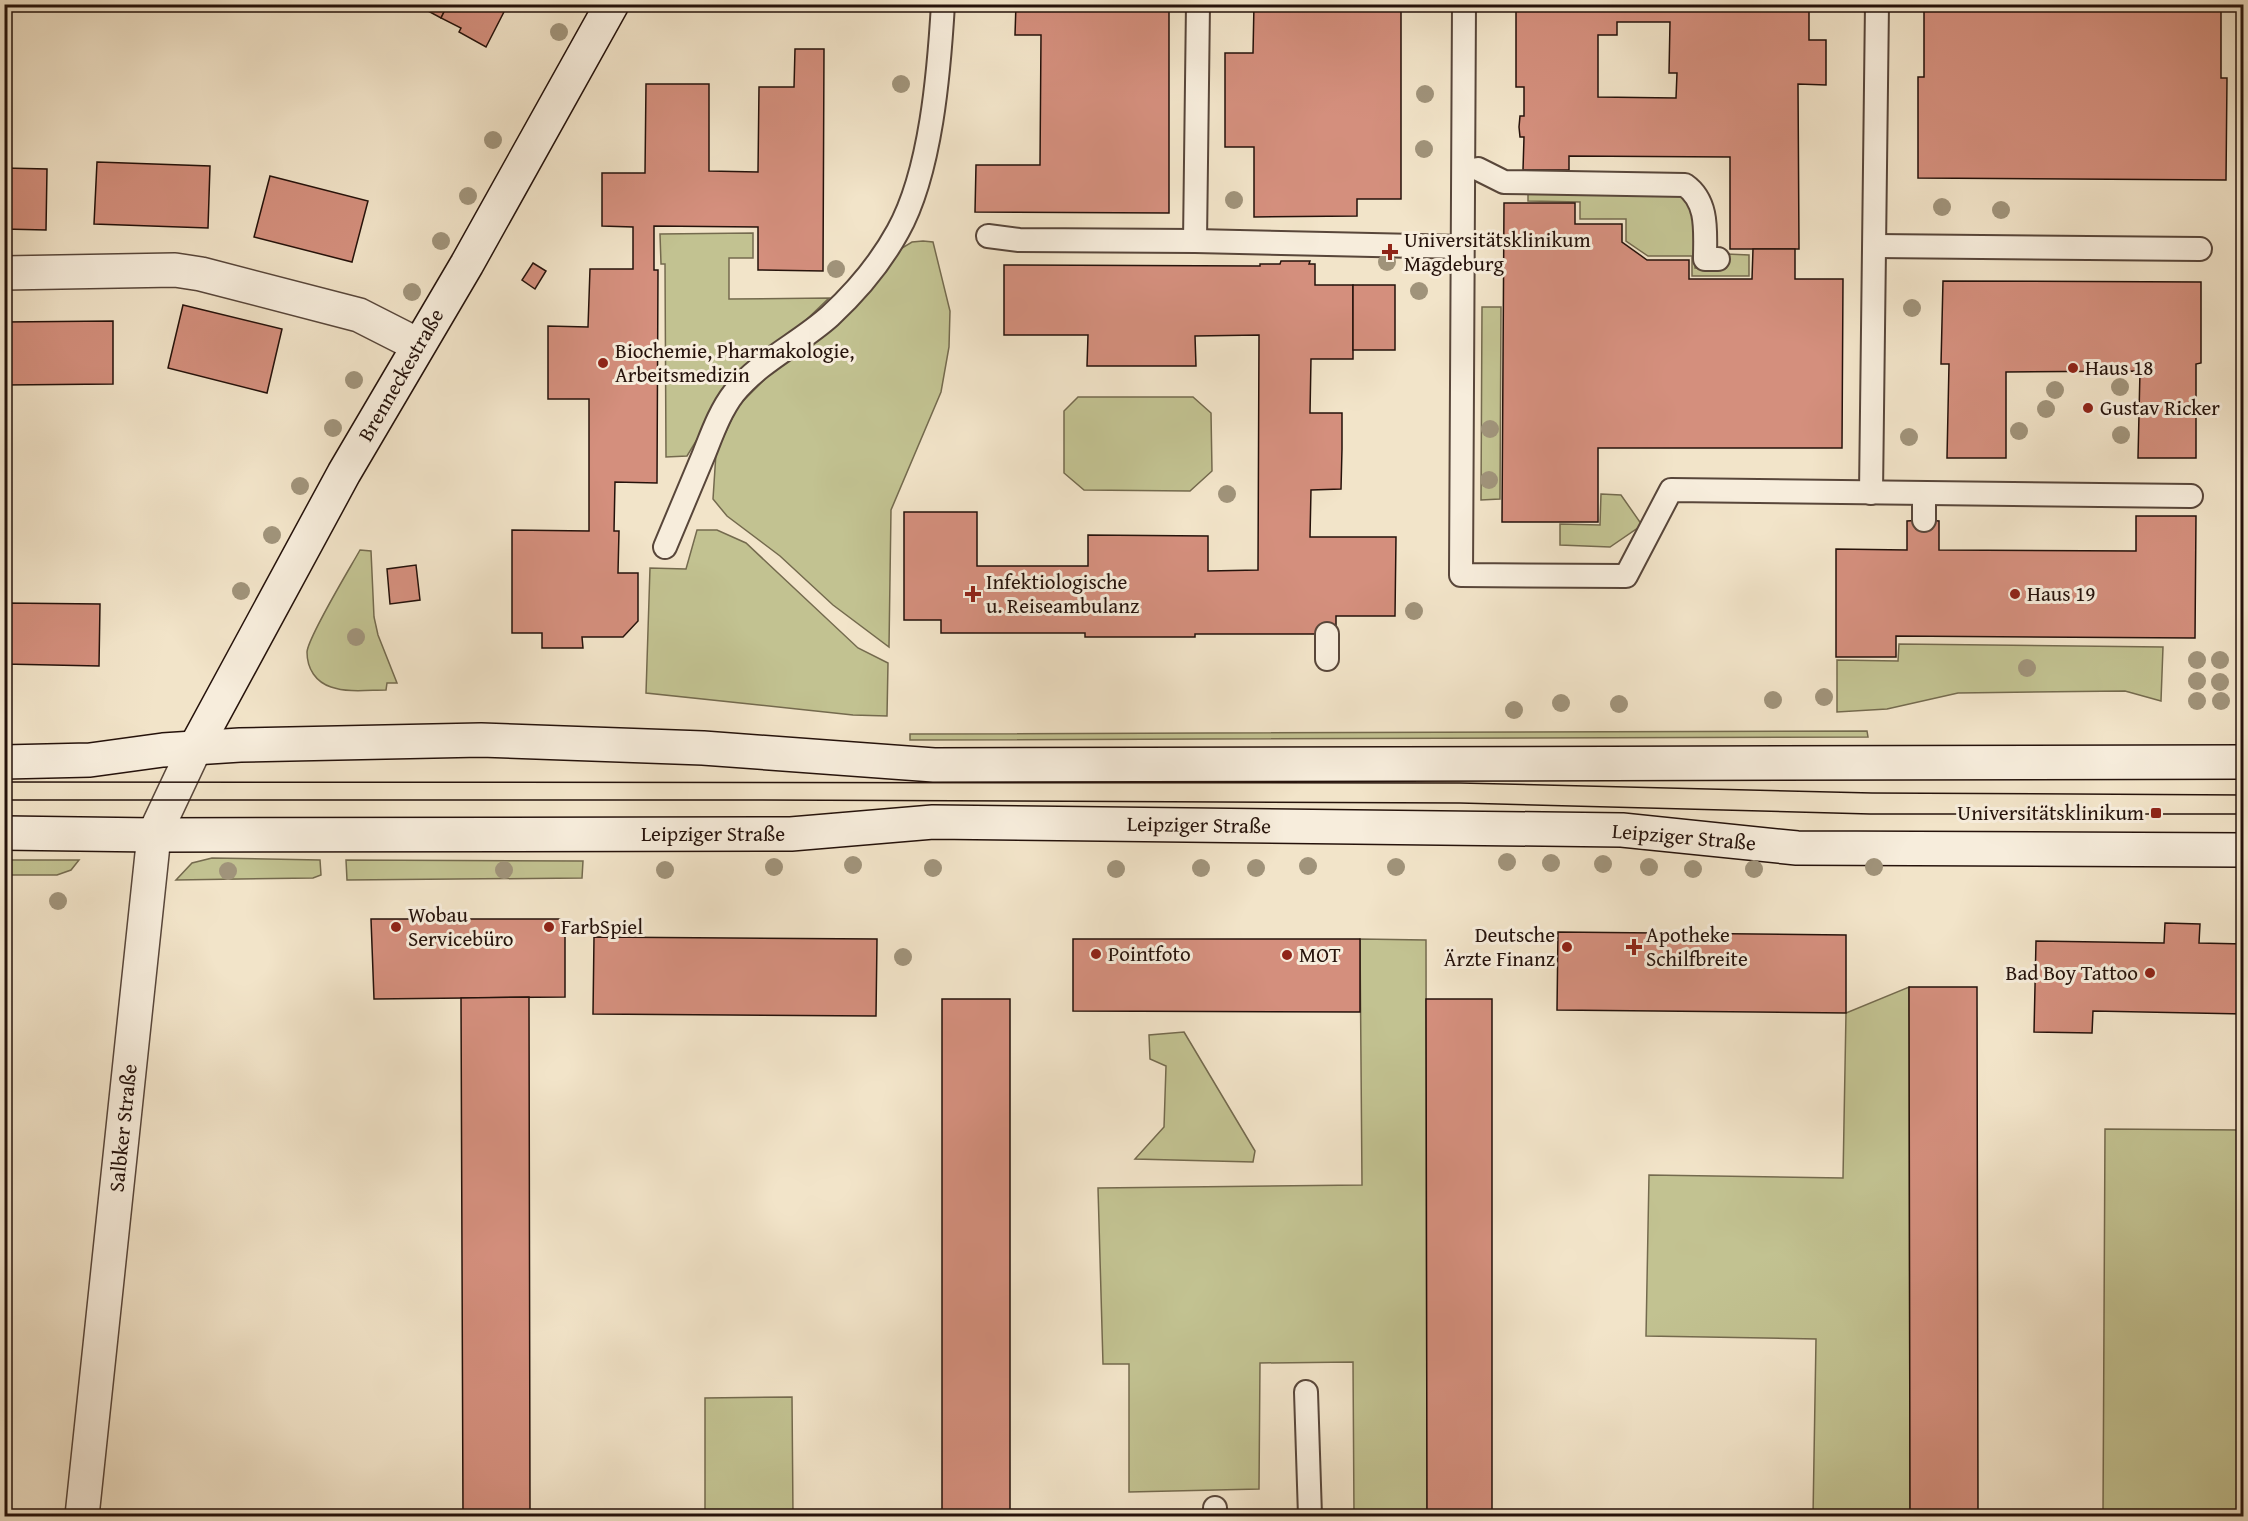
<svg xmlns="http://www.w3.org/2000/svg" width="2248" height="1521" viewBox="0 0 2248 1521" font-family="'Gentium Book Plus',serif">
  <rect width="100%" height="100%" fill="#f2e4c9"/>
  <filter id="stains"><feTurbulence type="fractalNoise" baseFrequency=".00333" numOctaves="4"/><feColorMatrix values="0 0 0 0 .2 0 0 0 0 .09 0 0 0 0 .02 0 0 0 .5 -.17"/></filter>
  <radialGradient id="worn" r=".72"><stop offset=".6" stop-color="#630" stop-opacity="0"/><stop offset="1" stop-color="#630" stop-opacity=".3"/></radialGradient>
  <g fill="#c2c291" stroke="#746a4e" stroke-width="1.5">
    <polygon points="1528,191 1680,192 1697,214 1695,268 1726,268 1727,254 1749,255 1749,276 1692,276 1692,256 1648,256 1626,241 1626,219 1580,219 1580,202 1528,201"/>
    <polygon points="753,233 753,258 729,258 729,299 829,298 781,344 707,423 687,456 666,457 665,264 661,264 660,234"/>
    <polygon points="923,241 933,242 950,311 949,347 941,392 891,510 889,647 833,605 780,556 727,516 713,499 716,453 738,406 770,374 829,331 857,301 897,251 912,242"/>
    <polygon points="1482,307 1501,307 1500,499 1481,500"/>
    <polygon points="1078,397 1193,397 1211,413 1212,471 1190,491 1084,490 1064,473 1064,411"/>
    <polygon points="1601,494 1621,495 1642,525 1610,547 1560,545 1560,524 1600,525"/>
    <polygon points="697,530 717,530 746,543 858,648 888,663 887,716 853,715 646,693 650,568 686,569"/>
    <path d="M360,550L371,551L374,617L378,635L397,683H387L386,690C369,690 348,693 331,687C316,682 307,669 307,652C308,637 350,568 360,550Z"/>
    <polygon points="1899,644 2163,647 2161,701 2125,691 1958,693 1887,709 1837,712 1837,660 1898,661"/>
    <polygon points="1867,731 1868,737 910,740 910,734"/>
    <polygon points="212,858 320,860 321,875 313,878 176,880 192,863"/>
    <polygon points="5,860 79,860 71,870 57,875 5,875"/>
    <polygon points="346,860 583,861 582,878 347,880"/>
    <polygon points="1360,939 1426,940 1427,1516 1354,1516 1353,1362 1260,1363 1259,1489 1129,1492 1129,1364 1103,1364 1098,1188 1362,1185"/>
    <polygon points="1909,987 1910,1516 1813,1516 1816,1339 1646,1336 1649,1175 1843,1178 1846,1013"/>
    <polygon points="1184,1032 1255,1151 1253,1162 1135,1159 1164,1127 1166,1066 1150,1059 1149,1035"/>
    <polygon points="2105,1129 2243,1130 2243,1516 2103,1516"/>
    <polygon points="792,1397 793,1516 705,1516 705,1398"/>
  </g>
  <g fill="#d48f7d" stroke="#25120b" stroke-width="1.5" fill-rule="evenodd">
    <polygon points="406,4 448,4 441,18 417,5 415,9"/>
    <polygon points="448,4 508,4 486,47 459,32 461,28 441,18"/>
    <polygon points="1016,4 1169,4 1169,213 975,212 976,165 1040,165 1041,35 1015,35"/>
    <polygon points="1254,4 1401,4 1401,199 1357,199 1357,216 1254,217 1254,147 1225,147 1225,53 1253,53"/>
    <path d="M1516,4H1809V40H1826V85L1798,84L1799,249H1730V157L1569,156V170H1523L1524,137H1520L1519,127L1520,116H1524V87H1516ZM1617,22H1670L1669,73H1677L1676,98L1598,97V35H1617Z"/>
    <polygon points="1924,4 2221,4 2221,78 2227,78 2226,180 1918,178 1918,77 1924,77"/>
    <polygon points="795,49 824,49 823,271 758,270 758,227 654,226 654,270 658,270 657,483 615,482 614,531 619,531 618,573 638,573 638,621 623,637 582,637 583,648 542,648 542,633 512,633 512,530 589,531 589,399 548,399 548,326 588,327 590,269 633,269 633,227 602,226 602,173 645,173 646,84 709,84 709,171 758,172 759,87 794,87"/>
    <polygon points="97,162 210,166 208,228 94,224"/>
    <polygon points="4,168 47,169 46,230 4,229"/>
    <polygon points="270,176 368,201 352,262 254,237"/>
    <polygon points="1504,203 1575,203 1575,224 1622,224 1622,242 1647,260 1689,260 1689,279 1752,279 1753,249 1795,249 1795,279 1843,279 1842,448 1598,448 1598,522 1502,522"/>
    <polygon points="1281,261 1310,261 1309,264 1315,264 1315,285 1353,285 1353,359 1311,359 1310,413 1342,413 1342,449 1341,489 1311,490 1310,537 1396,537 1395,616 1336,616 1336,634 1195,634 1195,637 1085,637 1085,633 941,633 941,620 904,620 904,512 977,512 977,566 1088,566 1088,535 1208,536 1208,571 1258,570 1259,335 1195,336 1196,366 1087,366 1088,335 1004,335 1004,265 1260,266 1260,264 1280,264"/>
    <polygon points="533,263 546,271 535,289 522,280"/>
    <polygon points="1943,281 2201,282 2201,363 2196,364 2196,458 2138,458 2140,371 2006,372 2006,458 1947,458 1949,364 1941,364"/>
    <rect x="1353" y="285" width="42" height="65"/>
    <polygon points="183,305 282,329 267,393 168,368"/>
    <polygon points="113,321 113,384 4,385 4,322"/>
    <polygon points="2136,516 2196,516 2195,638 1896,636 1896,657 1836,657 1836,549 1907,550 1907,521 1924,520 1939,521 1939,550 2136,551"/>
    <polygon points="416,565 420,600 390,604 387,569"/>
    <polygon points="4,603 100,604 99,666 4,664"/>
    <polygon points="371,919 565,919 565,997 374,999"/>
    <polygon points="2165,923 2200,924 2199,943 2244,944 2244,1014 2093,1011 2092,1033 2034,1032 2036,941 2164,943"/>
    <polygon points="1558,932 1846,935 1846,1013 1557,1010"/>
    <polygon points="594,937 877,939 876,1016 593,1014"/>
    <polygon points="1073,939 1360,939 1360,1012 1073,1011"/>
    <polygon points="1909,987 1977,987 1978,1516 1910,1516"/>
    <polygon points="529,997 530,1516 463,1516 461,998"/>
    <rect x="942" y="999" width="68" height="517"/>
    <polygon points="1426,999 1492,999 1492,1516 1427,1516"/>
  </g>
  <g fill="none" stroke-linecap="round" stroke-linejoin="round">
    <defs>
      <g id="lane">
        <polyline points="1464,4 1461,575 1626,576 1671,490 2191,496"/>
        <path d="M1478,169L1504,182L1685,185C1709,202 1705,232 1705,259H1718"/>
        <polyline points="988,236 1019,240 1195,241 1462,247"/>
        <polyline points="1195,241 1198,4"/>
        <polyline points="1876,246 2200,249"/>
        <polyline points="1871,493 1877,4"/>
        <polyline points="1924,520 1924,494"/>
        <path d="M665,547C678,516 691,485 704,454C712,434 720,411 734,393C760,361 800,343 830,316C857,291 880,264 898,231C931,172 939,72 943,4"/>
        <polyline points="1327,659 1327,634"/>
        <polyline points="1306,1392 1310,1516"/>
        <polyline points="1215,1508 1215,1516"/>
      </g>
      <g id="street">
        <polyline points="4,273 175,270 201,274 359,315 418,345"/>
        <polyline points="82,1516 154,835 195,748"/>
      </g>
      <g id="secondary">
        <polyline points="195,748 344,473 467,264 612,4"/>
        <polyline points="4,762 90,760 163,750 240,745 481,740 703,748 934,765 2244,762"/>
        <polyline points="4,833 154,835 791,834 933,822 1622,830 1797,848 2244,850"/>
      </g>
    </defs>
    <use href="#lane" stroke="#58463a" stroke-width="26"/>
    <use href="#street" stroke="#58463a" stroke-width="36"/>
    <use href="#secondary" stroke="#25120b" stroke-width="36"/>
    <use href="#lane" stroke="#f7eddc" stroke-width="22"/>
    <use href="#street" stroke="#f7eddc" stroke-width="33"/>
    <use href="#secondary" stroke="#f7eddc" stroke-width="33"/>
    <g stroke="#25120b" stroke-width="1.5">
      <polyline points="4,782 1460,783 1872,793 2244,795"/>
      <polyline points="4,800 755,800 1460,803 1870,814 2244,814"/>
    </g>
  </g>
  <g fill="#a0937a">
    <circle cx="559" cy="32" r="9"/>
    <circle cx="901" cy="84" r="9"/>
    <circle cx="1425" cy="94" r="9"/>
    <circle cx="493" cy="140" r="9"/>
    <circle cx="1424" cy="149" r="9"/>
    <circle cx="468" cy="196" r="9"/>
    <circle cx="1234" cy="200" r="9"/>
    <circle cx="1942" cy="207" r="9"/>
    <circle cx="2001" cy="210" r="9"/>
    <circle cx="441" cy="241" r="9"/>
    <circle cx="1387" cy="262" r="9"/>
    <circle cx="836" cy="269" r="9"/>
    <circle cx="1419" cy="291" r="9"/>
    <circle cx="412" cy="292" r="9"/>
    <circle cx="1912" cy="308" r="9"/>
    <circle cx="354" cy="380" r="9"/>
    <circle cx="2120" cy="387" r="9"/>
    <circle cx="2055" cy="390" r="9"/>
    <circle cx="2046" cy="409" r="9"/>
    <circle cx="333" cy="428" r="9"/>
    <circle cx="1490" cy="429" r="9"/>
    <circle cx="2019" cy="431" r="9"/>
    <circle cx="2121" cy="435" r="9"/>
    <circle cx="1909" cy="437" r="9"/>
    <circle cx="1489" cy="480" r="9"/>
    <circle cx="300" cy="486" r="9"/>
    <circle cx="1227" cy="494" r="9"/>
    <circle cx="272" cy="535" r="9"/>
    <circle cx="241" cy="591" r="9"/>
    <circle cx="1414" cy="611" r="9"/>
    <circle cx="356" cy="637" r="9"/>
    <circle cx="2197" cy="660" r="9"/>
    <circle cx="2220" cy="660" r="9"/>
    <circle cx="2027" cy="668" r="9"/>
    <circle cx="2197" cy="681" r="9"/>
    <circle cx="2220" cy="682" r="9"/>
    <circle cx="1824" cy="697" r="9"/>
    <circle cx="1773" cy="700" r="9"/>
    <circle cx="2197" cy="701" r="9"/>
    <circle cx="2221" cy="701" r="9"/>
    <circle cx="1561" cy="703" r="9"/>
    <circle cx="1619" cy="704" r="9"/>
    <circle cx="1514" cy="710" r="9"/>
    <circle cx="1507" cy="862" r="9"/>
    <circle cx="1551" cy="863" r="9"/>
    <circle cx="1603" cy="864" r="9"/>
    <circle cx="853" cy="865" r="9"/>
    <circle cx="1308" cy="866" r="9"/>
    <circle cx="774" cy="867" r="9"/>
    <circle cx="1396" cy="867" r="9"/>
    <circle cx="1649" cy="867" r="9"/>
    <circle cx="1874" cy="867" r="9"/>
    <circle cx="933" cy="868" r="9"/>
    <circle cx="1201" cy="868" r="9"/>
    <circle cx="1256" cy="868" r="9"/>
    <circle cx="1116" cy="869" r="9"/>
    <circle cx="1693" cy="869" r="9"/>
    <circle cx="1754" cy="869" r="9"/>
    <circle cx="504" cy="870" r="9"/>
    <circle cx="665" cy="870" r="9"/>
    <circle cx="228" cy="871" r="9"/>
    <circle cx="58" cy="901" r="9"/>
    <circle cx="903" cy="957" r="9"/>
  </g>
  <g fill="#8f2418" stroke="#f7eddc" stroke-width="2">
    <path d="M1387 243h6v6h6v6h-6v6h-6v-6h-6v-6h6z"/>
    <circle cx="603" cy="363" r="6"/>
    <circle cx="2073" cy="368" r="6"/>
    <circle cx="2088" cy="408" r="6"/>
    <path d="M970 585h6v6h6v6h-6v6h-6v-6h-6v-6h6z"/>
    <circle cx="2015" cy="594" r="6"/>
    <rect x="2150" y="807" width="12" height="12" rx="3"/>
    <circle cx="396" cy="927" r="6"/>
    <circle cx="549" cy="927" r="6"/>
    <circle cx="1567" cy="947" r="6"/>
    <path d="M1631 938h6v6h6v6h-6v6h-6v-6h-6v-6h6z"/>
    <circle cx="1096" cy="954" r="6"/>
    <circle cx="1287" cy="955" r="6"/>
    <circle cx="2150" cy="973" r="6"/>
  </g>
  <g text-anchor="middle" stroke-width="6" stroke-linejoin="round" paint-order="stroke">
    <g font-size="21" fill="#25120b" stroke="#f7eddc" text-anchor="start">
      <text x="1404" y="247">Universitätsklinikum<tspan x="1404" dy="24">Magdeburg</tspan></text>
      <text x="615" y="358">Biochemie, Pharmakologie,<tspan x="615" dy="24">Arbeitsmedizin</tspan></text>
      <text x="2085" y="375">Haus 18</text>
      <text x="2100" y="415">Gustav Ricker</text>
      <text x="986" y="589">Infektiologische<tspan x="986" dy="24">u. Reiseambulanz</tspan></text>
      <text x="2027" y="601">Haus 19</text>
      <text x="2144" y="820" text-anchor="end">Universitätsklinikum</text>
      <text x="408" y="922">Wobau<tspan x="408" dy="24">Servicebüro</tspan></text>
      <text x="561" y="934">FarbSpiel</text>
      <text x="1555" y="942" text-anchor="end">Deutsche<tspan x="1555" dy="24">Ärzte Finanz</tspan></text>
      <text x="1646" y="942">Apotheke<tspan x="1646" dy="24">Schilfbreite</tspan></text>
      <text x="1108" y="961">Pointfoto</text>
      <text x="1299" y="962">MOT</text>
      <text x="2138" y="980" text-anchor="end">Bad Boy Tattoo</text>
    </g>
    <g font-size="21" fill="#25120b" stroke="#f7eddc">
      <text transform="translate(401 375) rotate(-60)" y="7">Brenneckestraße</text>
      <text transform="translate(1199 825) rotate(1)" y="7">Leipziger Straße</text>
      <text x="713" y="841">Leipziger Straße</text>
      <text transform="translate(1684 837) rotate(5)" y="7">Leipziger Straße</text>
      <text transform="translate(123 1128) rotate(-84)" y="7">Salbker Straße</text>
    </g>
  </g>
  <rect width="2248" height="1521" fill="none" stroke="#f2e4c9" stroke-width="24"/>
  <rect x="6" y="6" width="2236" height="1509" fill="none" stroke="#25120b" stroke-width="3"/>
  <rect x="12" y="12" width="2224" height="1497" fill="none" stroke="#25120b" stroke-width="1.5"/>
  <rect width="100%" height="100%" filter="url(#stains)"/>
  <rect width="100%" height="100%" fill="url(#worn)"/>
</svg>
